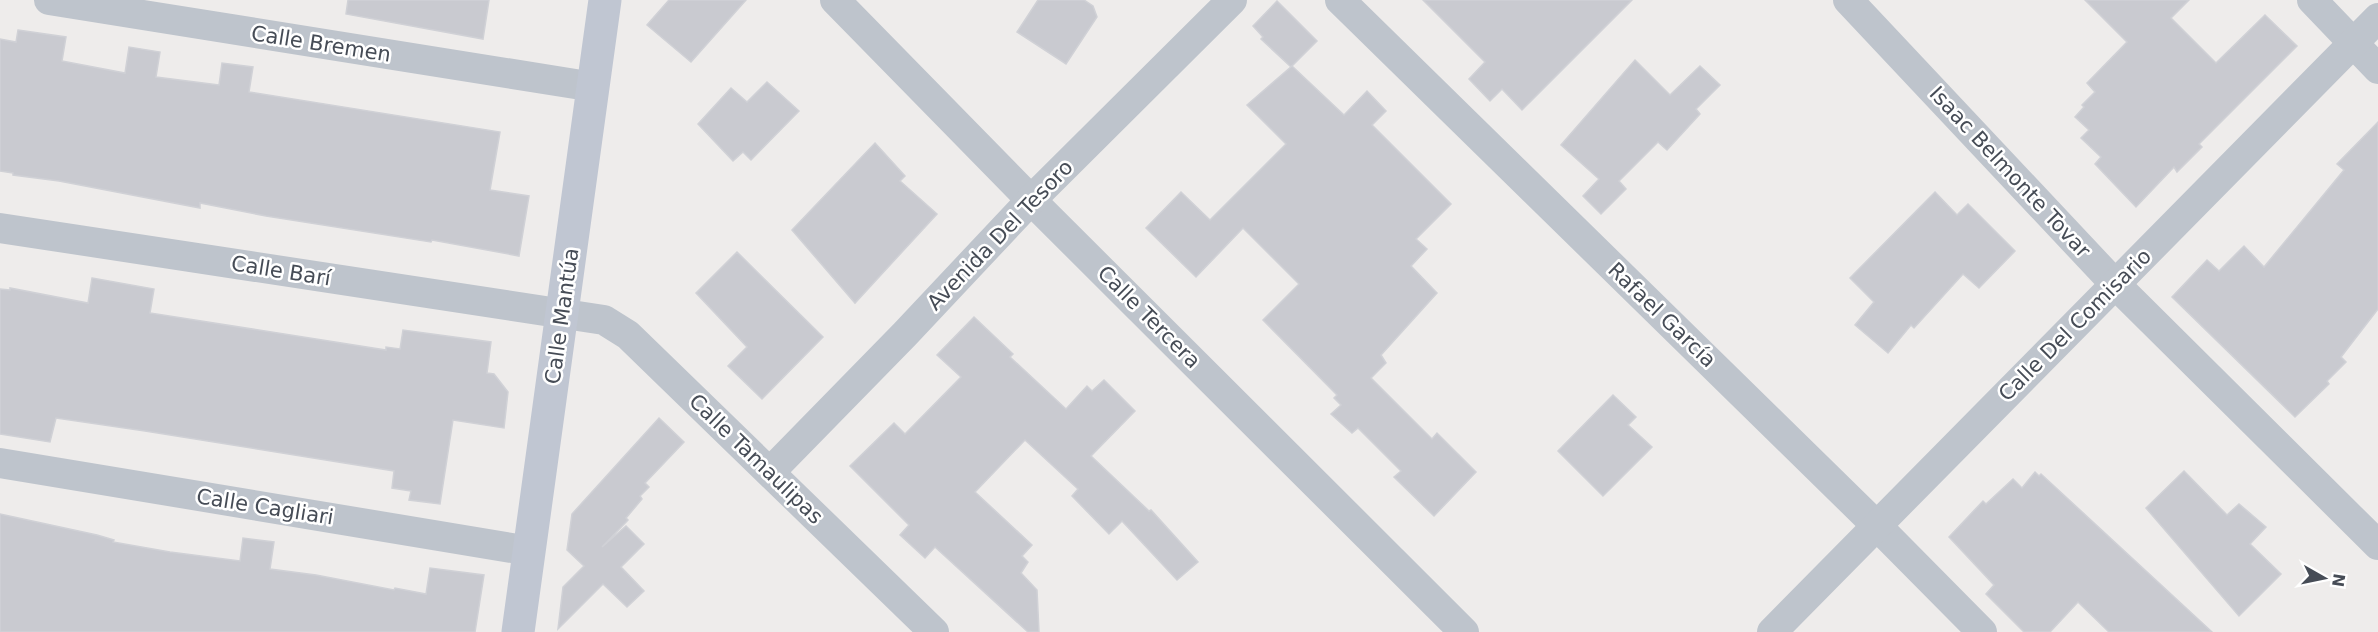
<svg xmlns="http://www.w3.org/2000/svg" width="2378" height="632" viewBox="0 0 2378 632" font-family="'DejaVu Sans',sans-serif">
  <rect width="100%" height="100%" fill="#eeeceb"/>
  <g fill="#c9cad0" stroke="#d0d1d6" stroke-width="1.5">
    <polygon points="348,0 489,0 483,39 346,14"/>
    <polygon points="669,0 746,0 691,62 647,25"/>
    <polygon points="1038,0 1084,0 1093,6 1097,17 1066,64 1017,32"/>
    <polygon points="1423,0 1632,0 1522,110 1502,89 1490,101 1469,79 1485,62"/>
    <polygon points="2085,0 2189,0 2171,18 2216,63 2265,15 2297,46 2199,144 2202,147 2177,172 2174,167 2136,207 2095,164 2101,157 2081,138 2089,130 2075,117 2084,107 2082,105 2095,92 2087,83 2127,42"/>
    <polygon points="1277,1 1317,41 1291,67 1261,39 1263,37 1253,26"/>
    <polygon points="18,30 66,37 62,61 125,73 129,47 160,52 156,77 219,85 222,63 253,67 249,92 500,132 490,190 529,196 519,256 432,240 431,242 266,216 200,203 200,208 59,181 13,175 13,173 0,171 0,39 16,42"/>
    <polygon points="1635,60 1670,95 1700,66 1720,85 1696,109 1700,114 1667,150 1658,142 1619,181 1626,189 1601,214 1583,196 1599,179 1561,145"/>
    <polygon points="1292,66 1344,115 1367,91 1386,111 1372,125 1451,204 1416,239 1427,249 1411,266 1437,293 1381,355 1386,363 1371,378 1432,439 1437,433 1476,472 1434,516 1394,477 1401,471 1358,428 1352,433 1331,414 1341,405 1334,398 1337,395 1263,320 1299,284 1243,228 1196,277 1146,228 1181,192 1210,220 1286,144 1247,105"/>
    <polygon points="767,82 799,111 751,160 743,152 733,161 698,124 731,88 747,102"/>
    <polygon points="2378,122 2378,309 2341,357 2346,362 2327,381 2329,384 2295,417 2172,297 2207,260 2219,271 2244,246 2264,267 2344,170 2337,164"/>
    <polygon points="875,143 905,176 900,181 937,214 855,303 792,230"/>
    <polygon points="1935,192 1957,215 1968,204 2015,251 1979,288 1963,274 1914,328 1911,325 1888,353 1855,325 1874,302 1850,278"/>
    <polygon points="737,252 823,337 762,399 728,366 747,347 696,293"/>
    <polygon points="92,278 154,289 150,313 386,350 386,347 400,349 403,330 491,342 487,373 494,374 508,392 504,428 453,420 440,504 409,500 411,491 392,488 394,471 145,431 56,418 50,442 0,434 0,289 10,290 10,288 88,303"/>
    <polygon points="974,317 1013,354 1010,357 1066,409 1087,386 1092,391 1104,380 1135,411 1091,456 1149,511 1151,510 1198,562 1177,580 1122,521 1109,534 1072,496 1078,489 1025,440 975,492 1032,545 1022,556 1028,562 1021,573 1037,590 1039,632 1028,632 935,547 925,558 900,535 909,525 850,466 894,423 905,434 961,377 937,355"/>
    <polygon points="1613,395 1636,417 1628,425 1652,447 1603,496 1558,451"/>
    <polygon points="659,418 684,442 645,483 649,487 640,496 642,499 626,518 628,520 602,547 626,526 644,544 621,567 644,591 627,607 603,584 558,629 563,587 584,566 567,550 572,514"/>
    <polygon points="2184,471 2227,515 2239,504 2266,527 2250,544 2281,574 2239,616 2146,508"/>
    <polygon points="2035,472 2039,476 2041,474 2212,632 2109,632 2078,602 2050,632 2024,632 1986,594 1994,585 1949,537 1983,501 1986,504 2013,479 2022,488"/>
    <polygon points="0,514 97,535 114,540 113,542 170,552 240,561 243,538 274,542 270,569 316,575 394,590 395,588 426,594 430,568 484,575 475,632 0,632"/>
  </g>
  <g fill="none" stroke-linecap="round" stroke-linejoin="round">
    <g stroke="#bec4cc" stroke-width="30">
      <polyline points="49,0 594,87"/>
      <polyline points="835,0 1031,200 1464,632"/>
      <polyline points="1340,0 1877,526 1982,632"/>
      <polyline points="1848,0 2115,284 2378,545"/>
      <polyline points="2312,0 2378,69"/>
      <polyline points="0,228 604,320 628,335 934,632"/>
      <polyline points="0,463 530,551"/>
      <polyline points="770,472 905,334 1031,200 1232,0"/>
      <polyline points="1772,632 2378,18"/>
    </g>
    <polyline stroke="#c0c6d2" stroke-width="33" points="518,632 605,0"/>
  </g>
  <g text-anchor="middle" stroke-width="5" stroke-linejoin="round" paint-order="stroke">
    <g font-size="21" fill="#464c56" stroke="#fff">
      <text transform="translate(321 44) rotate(9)" y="7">Calle Bremen</text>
      <text transform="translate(2010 172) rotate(47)" y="7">Isaac Belmonte Tovar</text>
      <text transform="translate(1000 235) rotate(-46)" y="7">Avenida Del Tesoro</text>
      <text transform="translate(281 271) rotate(9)" y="7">Calle Barí</text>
      <text transform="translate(1662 315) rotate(44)" y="7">Rafael García</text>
      <text transform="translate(562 316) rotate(-82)" y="7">Calle Mantúa</text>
      <text transform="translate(1149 317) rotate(45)" y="7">Calle Tercera</text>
      <text transform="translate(2075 325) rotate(-45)" y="7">Calle Del Comisario</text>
      <text transform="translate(756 459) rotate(44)" y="7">Calle Tamaulipas</text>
      <text transform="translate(265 507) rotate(9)" y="7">Calle Cagliari</text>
    </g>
  </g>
  <g transform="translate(2324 578) rotate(99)" stroke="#ffffff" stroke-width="4.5" paint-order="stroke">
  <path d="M0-4.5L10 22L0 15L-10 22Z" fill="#464c56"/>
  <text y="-9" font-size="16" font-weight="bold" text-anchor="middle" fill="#464c56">N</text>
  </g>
</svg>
